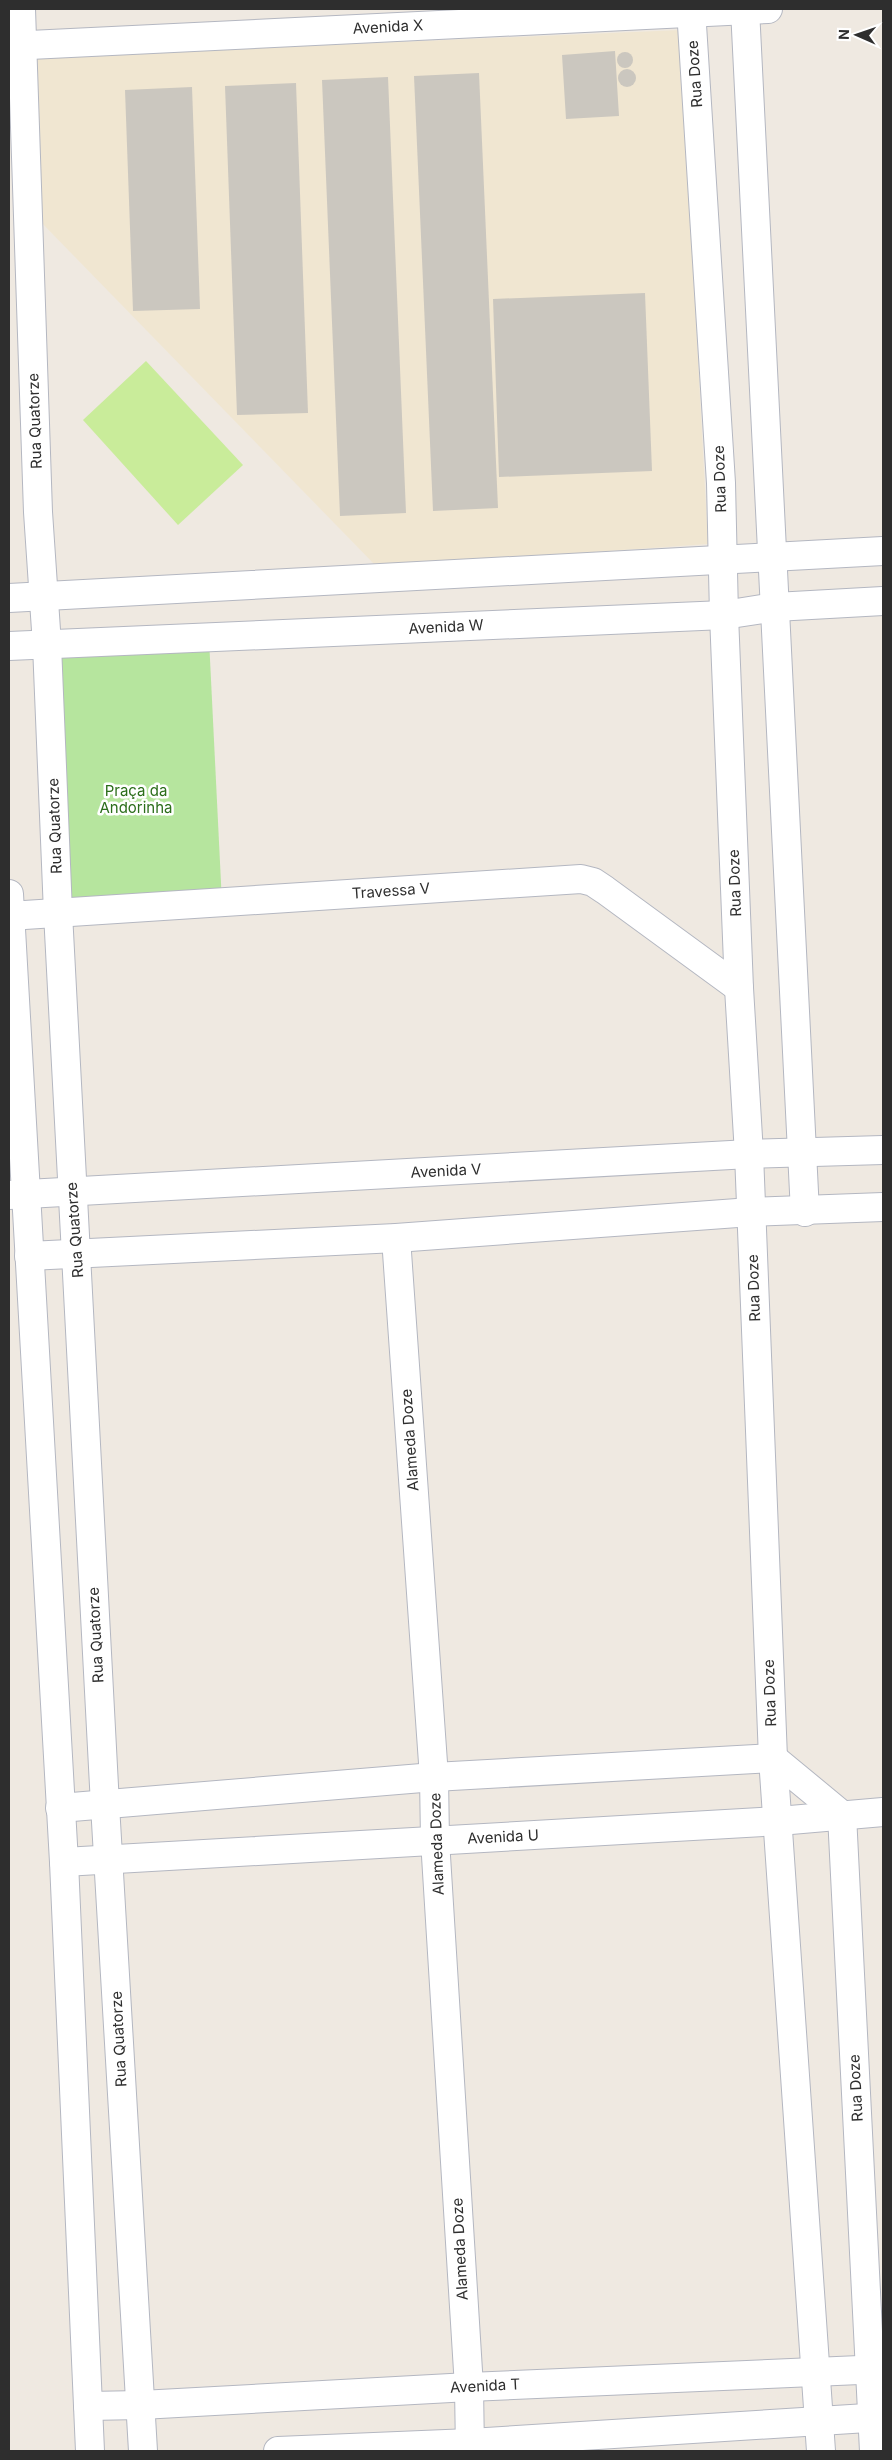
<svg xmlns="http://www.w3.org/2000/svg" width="892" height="2460" viewBox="0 0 892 2460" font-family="Inter,sans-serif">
  <rect width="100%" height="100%" fill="#efe9e1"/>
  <polygon fill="#f0e6d1" points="680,30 708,544 377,567 36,217 29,58"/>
  <polygon fill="#b6e59e" points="209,639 222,903 60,911 48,646"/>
  <polygon fill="#c9ec9a" points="146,361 243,465 178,525 83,420"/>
  <g fill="#cbc7bf">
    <polygon points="615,51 619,116 566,119 562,55"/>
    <circle cx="625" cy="60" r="8"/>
    <circle cx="627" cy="78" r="9"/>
    <polygon points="479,73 498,508 433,511 414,76"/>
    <polygon points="388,77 406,513 340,516 322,80"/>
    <polygon points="296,83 308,413 237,415 225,86"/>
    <polygon points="192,87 200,309 133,311 125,90"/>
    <polygon points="645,293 652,471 499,477 493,299"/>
  </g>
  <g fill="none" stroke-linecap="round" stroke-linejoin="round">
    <defs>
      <g id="street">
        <polyline points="21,9 38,512 47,645 58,913 105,1805 143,2451"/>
        <polyline points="691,9 721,483 724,615 739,988 749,1154 773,1758 821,2451"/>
        <polyline points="745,9 805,1212"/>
        <polyline points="9,46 768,9"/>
        <polyline points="9,598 883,551"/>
        <polyline points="9,646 724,615 775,607 883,601"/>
        <polyline points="9,894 64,1862 90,2451"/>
        <polyline points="9,916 581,879 593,882 605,890 739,988"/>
        <polyline points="9,1195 749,1154 883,1150"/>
        <polyline points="396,1238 434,1777 435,1840 469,2387 470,2451"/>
        <polyline points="29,1256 396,1238 751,1212 883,1207"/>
        <polyline points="60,1808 434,1777 773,1758 842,1815 874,2451"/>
        <polyline points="64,1862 779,1821 883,1812"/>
        <polyline points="88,2406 141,2405 469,2387 883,2369"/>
        <polyline points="278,2451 470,2443 883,2417"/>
      </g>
    </defs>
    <use href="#street" stroke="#b4b7c1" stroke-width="30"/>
    <use href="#street" stroke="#fff" stroke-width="28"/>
  </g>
  <g text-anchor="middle" stroke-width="5" stroke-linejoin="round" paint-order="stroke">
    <g font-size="15" fill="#2e2e2e" stroke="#fff">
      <text transform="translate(388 27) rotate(-3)" y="5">Avenida X</text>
      <text transform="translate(695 74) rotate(-94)" y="5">Rua Doze</text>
      <text transform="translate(35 421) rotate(-92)" y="5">Rua Quatorze</text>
      <text transform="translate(720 479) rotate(-92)" y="5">Rua Doze</text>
      <text transform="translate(446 627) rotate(-3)" y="5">Avenida W</text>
      <text transform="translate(55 826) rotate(-92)" y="5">Rua Quatorze</text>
      <text transform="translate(735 883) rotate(-92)" y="5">Rua Doze</text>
      <text transform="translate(391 891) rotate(-4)" y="5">Travessa V</text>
      <text transform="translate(446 1171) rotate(-3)" y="5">Avenida V</text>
      <text transform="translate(75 1230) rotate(-94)" y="5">Rua Quatorze</text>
      <text transform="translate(754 1288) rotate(-92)" y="5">Rua Doze</text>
      <text transform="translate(410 1440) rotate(-94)" y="5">Alameda Doze</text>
      <text transform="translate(96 1635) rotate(-93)" y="5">Rua Quatorze</text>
      <text transform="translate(770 1693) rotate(-92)" y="5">Rua Doze</text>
      <text transform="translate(503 1837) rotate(-3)" y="5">Avenida U</text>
      <text transform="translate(437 1844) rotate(-92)" y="5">Alameda Doze</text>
      <text transform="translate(119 2039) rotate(-93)" y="5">Rua Quatorze</text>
      <text transform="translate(856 2088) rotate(-93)" y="5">Rua Doze</text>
      <text transform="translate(460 2249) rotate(-93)" y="5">Alameda Doze</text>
      <text transform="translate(485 2386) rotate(-3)" y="5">Avenida T</text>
    </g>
    <g font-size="15" fill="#2c6e1b" stroke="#fff">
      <text x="136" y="796">Praça da<tspan x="136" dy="17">Andorinha</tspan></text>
    </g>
  </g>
  <rect width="892" height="2460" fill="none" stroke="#2e2e2e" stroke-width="20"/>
  <g transform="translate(857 35) rotate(272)" stroke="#ffffff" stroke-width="4" paint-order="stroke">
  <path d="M0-4L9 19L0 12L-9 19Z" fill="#2e2e2e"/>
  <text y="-8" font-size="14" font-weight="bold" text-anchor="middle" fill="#2e2e2e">N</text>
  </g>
</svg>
